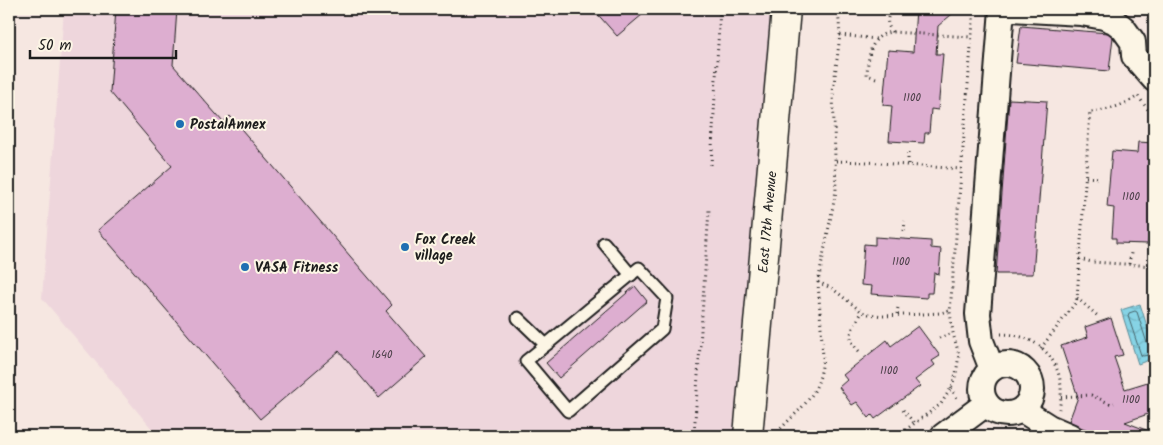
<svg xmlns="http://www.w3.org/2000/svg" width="1163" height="445" viewBox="0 0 1163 445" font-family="Kalam,sans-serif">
  <defs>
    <pattern id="water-waves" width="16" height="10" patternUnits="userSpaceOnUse" patternTransform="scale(1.25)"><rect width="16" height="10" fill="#86d3e5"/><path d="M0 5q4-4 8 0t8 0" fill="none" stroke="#73b5c4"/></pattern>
  </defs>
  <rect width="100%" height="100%" fill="#f6e7e1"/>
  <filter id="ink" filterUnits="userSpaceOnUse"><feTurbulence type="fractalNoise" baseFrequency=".02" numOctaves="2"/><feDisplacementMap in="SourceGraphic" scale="10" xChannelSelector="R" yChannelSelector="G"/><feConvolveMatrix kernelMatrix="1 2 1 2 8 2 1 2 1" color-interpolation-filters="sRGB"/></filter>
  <g filter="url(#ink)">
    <polygon fill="#eed6dc" points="64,9 786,9 748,436 158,436 42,298"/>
    <polygon fill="url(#water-waves)" stroke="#5c8a95" points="1140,304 1154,348 1154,358 1138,364 1121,310"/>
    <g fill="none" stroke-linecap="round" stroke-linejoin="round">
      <polyline stroke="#46656c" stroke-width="1" points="1154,346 1150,346 1147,343 1137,312 1135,311 1129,313 1128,316 1141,355 1143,356 1154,354"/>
    </g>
    <g fill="#ddaed0" stroke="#1c1c1c">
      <polygon points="116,9 177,9 173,65 223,122 230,116 392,305 386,311 426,357 379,398 339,351 260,419 98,230 172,166 110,92"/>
      <polygon points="593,9 649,9 617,36"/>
      <polygon points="916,9 958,9 938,26 936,54 943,54 938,110 931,109 929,133 925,133 924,143 889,141 892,106 883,105 888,50 913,52"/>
      <polygon points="1021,26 1108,33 1113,37 1109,71 1016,63"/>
      <polygon points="1009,99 1047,101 1033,274 996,274"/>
      <polygon points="1138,142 1154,143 1153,233 1149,233 1148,244 1116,243 1116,238 1112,238 1114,208 1107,207 1112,151 1137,153"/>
      <polygon points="875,237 931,241 931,248 941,249 939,274 934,273 932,293 927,293 927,298 871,294 872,286 861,285 864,244 875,245"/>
      <polygon points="635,286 647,301 559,378 546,363"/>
      <polygon points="1111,318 1123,355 1114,357 1125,389 1154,380 1154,412 1125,422 1154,433 1154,436 1104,436 1080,427 1069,421 1078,397 1061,346 1088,337 1085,327"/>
      <polygon points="918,326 940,356 932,361 935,365 915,380 920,386 875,419 872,415 869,418 857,402 852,405 839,387 847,380 843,375 887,340 891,346"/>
    </g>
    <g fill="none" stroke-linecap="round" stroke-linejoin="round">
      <defs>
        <g id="lane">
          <polyline points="604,243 631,275"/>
          <polyline points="518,318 546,345 526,361 568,411 662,329 667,298 639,268 546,345"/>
        </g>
        <g id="street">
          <polyline points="1010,9 1081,13 1104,17 1114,21 1123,28 1133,42 1134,56 1154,79"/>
          <circle cx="1007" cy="389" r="25"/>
          <polyline points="992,369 981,341 978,314 1002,9"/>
          <polyline points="1022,410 1049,427 1070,436"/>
          <polyline points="943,436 986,404"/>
        </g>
        <polyline id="secondary" points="748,436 786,9"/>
      </defs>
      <use href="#lane" stroke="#1c1c1c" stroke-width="15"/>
      <use href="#street" stroke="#1c1c1c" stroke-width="28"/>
      <use href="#secondary" stroke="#1c1c1c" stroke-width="31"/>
      <g stroke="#1c1c1c" stroke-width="3" stroke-dasharray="1 4" stroke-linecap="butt">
        <polyline points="1142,9 1154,27"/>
        <path d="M892,32C886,23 886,17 893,10"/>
        <polyline points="840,35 876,39"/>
        <path d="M876,78L867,75C868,58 870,34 892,32L971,37"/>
        <polyline points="836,161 866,162 961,169"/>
        <polyline points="908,164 908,153"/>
        <polyline points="711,165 720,9"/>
        <polyline points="1086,177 1100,178"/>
        <polyline points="904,231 905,221"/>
        <polyline points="1079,259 1092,262 1154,266"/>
        <polyline points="1129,264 1131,253"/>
        <polyline points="818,282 833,289 862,312 869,314 883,316 941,313 950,310"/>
        <polyline points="1077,298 1099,317"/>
        <polyline points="897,314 898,307"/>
        <path d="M1001,334C1043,334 1069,368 1059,409"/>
        <polyline points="939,338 953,333"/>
        <path d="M1041,348L1076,302L1077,298L1090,112C1108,110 1123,106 1138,96L1154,118"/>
        <path d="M859,351C844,336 853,329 862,312"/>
        <polyline points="951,388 958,400"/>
        <polyline points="1061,397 1091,395 1111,404 1114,403"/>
        <polyline points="903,410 915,424"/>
        <polyline points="694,436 709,210"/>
        <path d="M774,436C799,407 820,400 823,357L818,282L836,191L833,92L840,35L838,9"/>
        <polyline points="897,436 941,404 951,388 956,374 959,355 953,333 950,312 974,9"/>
      </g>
      <use href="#lane" stroke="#fcf5e5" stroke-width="11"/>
      <use href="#street" stroke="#fcf5e5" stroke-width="24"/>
      <use href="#secondary" stroke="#fcf5e5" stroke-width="28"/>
    </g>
  </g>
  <g fill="#1f6fb2" stroke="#fcf5e5" stroke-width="2">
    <circle cx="180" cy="124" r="5"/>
    <circle cx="405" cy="247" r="5"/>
    <circle cx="245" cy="267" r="5"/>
  </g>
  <g text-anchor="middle" stroke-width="4" stroke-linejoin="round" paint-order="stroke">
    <g font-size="11" fill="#4c4049">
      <text x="912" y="101">1100</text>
      <text x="1131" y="200">1100</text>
      <text x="901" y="265">1100</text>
      <text x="382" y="358">1640</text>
      <text x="889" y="374">1100</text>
      <text x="1131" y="403">1100</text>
    </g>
    <g font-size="14" font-weight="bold" fill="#1c1c1c" stroke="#fcf5e5" text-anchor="start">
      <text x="190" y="129">PostalAnnex</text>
      <text x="415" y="244">Fox Creek<tspan x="415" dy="16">village</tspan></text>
      <text x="255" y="272">VASA Fitness</text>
    </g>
    <g font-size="14" fill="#1c1c1c" stroke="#fcf5e5">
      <text transform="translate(767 222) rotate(-85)" y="5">East 17th Avenue</text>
    </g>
  </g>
  <rect width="1163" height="445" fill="none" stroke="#fcf5e5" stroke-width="30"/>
  <rect x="15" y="15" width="1133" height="415" fill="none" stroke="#1c1c1c" stroke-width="2" filter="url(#ink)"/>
  <path d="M30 50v8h146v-8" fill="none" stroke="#1c1c1c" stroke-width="2.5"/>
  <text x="38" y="50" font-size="15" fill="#1c1c1c" stroke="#fcf5e5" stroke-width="4" paint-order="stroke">50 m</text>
</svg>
